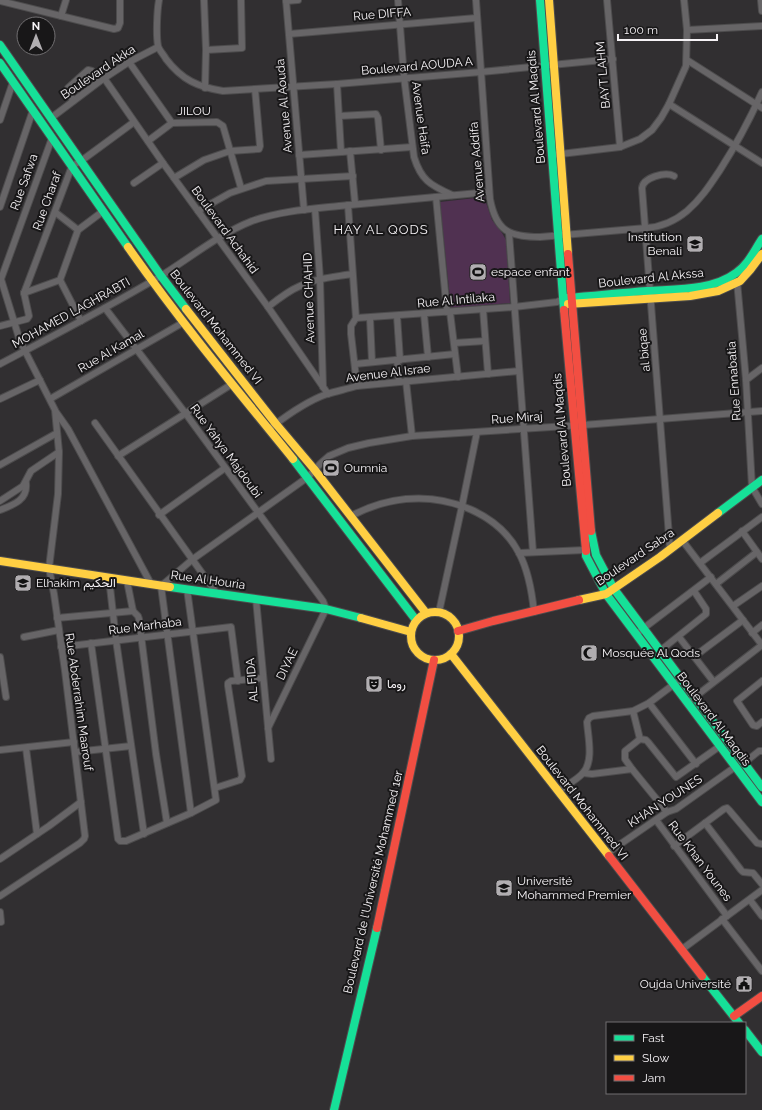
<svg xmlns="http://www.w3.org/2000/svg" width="762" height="1110" viewBox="0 0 762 1110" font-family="Raleway,Vazirmatn,sans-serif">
  <rect width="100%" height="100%" fill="#312f31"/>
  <polygon fill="#503151" points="484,197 492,220 502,233 506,240 510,303 451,308 440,202"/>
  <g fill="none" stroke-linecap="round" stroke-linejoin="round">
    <defs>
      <g id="street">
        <path d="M159,0C157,11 156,35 158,46C159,50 164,55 166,59C182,80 198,87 223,91L337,84L481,72L613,59"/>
        <polyline points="204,0 206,50 205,88"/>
        <polyline points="286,0 304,210"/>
        <path d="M398,0L404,77L414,157C421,180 430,185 452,195"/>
        <path d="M476,0L490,199C496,231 509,237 540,237L646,228C661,227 675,221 687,211C701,199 710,185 720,170C736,145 750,119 762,92"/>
        <polyline points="607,0 620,147"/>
        <polyline points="761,0 762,11"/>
        <polyline points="0,1 114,29 118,28 120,23 120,0"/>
        <polyline points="286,1 298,0"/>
        <polyline points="61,16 66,0"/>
        <polyline points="687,30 762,26"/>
        <polyline points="289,34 476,18"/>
        <polyline points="206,50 242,48 241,0"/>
        <polyline points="687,60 762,108"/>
        <polyline points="129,62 172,123 217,122 223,126 241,188"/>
        <polyline points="104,78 163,163 268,307 328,394"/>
        <polyline points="337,84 341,152"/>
        <polyline points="73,101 68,88 88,70 92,71 100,81"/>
        <polyline points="669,104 762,163"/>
        <polyline points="339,116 376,114 378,118 381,150"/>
        <polyline points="51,118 100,81 129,62 158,47"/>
        <polyline points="0,120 13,82"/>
        <polyline points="148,141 172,123"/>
        <polyline points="350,151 355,203"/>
        <polyline points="299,155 412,147"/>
        <polyline points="552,155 620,147 640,139 652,130 661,118 669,104 686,66 687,30 684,0"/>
        <polyline points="174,178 204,160 230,151 259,149 260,146 255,89"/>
        <polyline points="134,183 163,163"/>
        <polyline points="436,197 447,312"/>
        <polyline points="348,205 356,318 351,326 351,334 357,386"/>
        <polyline points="0,207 33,110"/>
        <polyline points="315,209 320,279 323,387"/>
        <polyline points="198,211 230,193 266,181 353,176"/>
        <polyline points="55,212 78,230"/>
        <polyline points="509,233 533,552"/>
        <polyline points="0,276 20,341 55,410 59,452 31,471 23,486 0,501"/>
        <polyline points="1,279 52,138"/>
        <polyline points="60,280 81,321"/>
        <polyline points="737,281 746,380 752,487 762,504"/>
        <polyline points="24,293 72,166 81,161 134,122"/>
        <polyline points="24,293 60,280 78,230 102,212"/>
        <path d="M268,307C278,299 288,291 300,286C316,278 335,277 352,274"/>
        <polyline points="105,308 186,414 323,601 326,609 268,728"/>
        <polyline points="483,309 488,374"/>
        <polyline points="450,312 458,377"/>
        <polyline points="424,314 428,357"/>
        <polyline points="397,316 400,360"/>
        <polyline points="356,318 514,307 557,302 563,299"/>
        <polyline points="370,318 372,362"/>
        <polyline points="0,326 27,319 29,316 24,293"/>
        <polyline points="454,343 485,341"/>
        <polyline points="397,360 399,382"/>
        <path d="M0,364C53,336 107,308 159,277C190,258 219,234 252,221C280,211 310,209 339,206C389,201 439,197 489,192"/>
        <polyline points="355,364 455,354"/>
        <polyline points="746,380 762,368"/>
        <polyline points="406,381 412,436"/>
        <polyline points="0,399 40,380"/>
        <polyline points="50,399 184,322"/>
        <polyline points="56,412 68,429 151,584"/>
        <polyline points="95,423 217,594"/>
        <path d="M273,426C290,413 307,401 327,394C337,391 347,389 357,386L519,371"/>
        <polyline points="118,456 232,384"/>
        <polyline points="0,465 57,433"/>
        <path d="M0,510C13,505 28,500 26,483"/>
        <polyline points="159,515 225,468"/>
        <path d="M351,516C368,507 386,501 406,499C449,495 498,513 519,553C528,570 532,592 534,612"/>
        <polyline points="742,531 762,559"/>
        <polyline points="682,540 762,645"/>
        <path d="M670,549L642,188C643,178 665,171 674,176"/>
        <polyline points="519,553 585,550"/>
        <polyline points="700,563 762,517"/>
        <polyline points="109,578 116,640 144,834"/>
        <polyline points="127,581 133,611 138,616 139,619 156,754 167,823"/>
        <polyline points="716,584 757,552"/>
        <polyline points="256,599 271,759"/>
        <polyline points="733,606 762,586"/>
        <polyline points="439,612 462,506 477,432"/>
        <polyline points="57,618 133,611"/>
        <polyline points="752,633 762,625"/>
        <polyline points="636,634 711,577"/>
        <polyline points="24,637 59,630"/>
        <polyline points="679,637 713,681"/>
        <polyline points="91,643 118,839 120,841 126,841 191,813 216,800 187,589"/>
        <polyline points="61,647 231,627 238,681"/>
        <polyline points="661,650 706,614 706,609 694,591"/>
        <polyline points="695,656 743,620"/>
        <polyline points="0,657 6,697"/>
        <polyline points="762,681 737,701 753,725 757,726 762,722"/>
        <polyline points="649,703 696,764"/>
        <polyline points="687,703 762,645"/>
        <polyline points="633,711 640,739 646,740 648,742 676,777 720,746"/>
        <polyline points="26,748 37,834"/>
        <polyline points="0,750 74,742"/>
        <polyline points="75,752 131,746"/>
        <polyline points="744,763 759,751 762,751"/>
        <polyline points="632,769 625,759 625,751 640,739"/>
        <polyline points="583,773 592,774 632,769 667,812"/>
        <polyline points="215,788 240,780 242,776 228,686 228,683 231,681 263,678"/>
        <path d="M558,791C565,786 577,780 583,773C594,761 588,737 587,722L589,718L593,716L633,711L649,703L681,679"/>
        <polyline points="191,813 161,586 193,559 308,477 321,463 329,456 348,448 369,443 412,436 583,425 762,411"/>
        <polyline points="656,820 727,916"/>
        <polyline points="705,823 741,870 743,872 753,873 762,884"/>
        <polyline points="674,846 724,809 727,808 729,810 757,843 762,844"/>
        <polyline points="606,854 667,812 676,809 735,767"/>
        <polyline points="0,859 49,826 81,802"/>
        <polyline points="0,896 80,843 84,839 85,836 65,671 54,594 49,568 58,494 59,452"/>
        <polyline points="750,900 762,916"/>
        <polyline points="0,912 1,922"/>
        <polyline points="722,919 762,971"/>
        <polyline points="681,950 762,890"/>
      </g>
      <g id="fast">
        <polyline points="540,0 564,310"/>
        <polyline points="0,45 161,276 186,309"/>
        <polyline points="0,63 128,247"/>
        <path d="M567,298C594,296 620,293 647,291C675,289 712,291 736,273C748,265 754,251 762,239"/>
        <polyline points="293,459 416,620"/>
        <polyline points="718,513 762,480"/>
        <polyline points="591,531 596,555 614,589 762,787"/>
        <polyline points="586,551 586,556 606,594 762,802"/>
        <polyline points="170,587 326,609 361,618"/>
        <polyline points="702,976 739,1023"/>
        <polyline points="745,1030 762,1052"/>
        <polyline points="334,1110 377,928"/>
      </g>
      <g id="slow">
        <polyline points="549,0 568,254"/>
        <path d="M128,247C179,320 237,390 293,459"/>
        <polyline points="568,304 690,296 718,291 740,281 750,270 762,254"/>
        <polyline points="186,309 276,424 314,469 426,613"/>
        <polyline points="0,561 170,587"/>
        <polyline points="579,600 606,594 660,557 718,513"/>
        <circle cx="435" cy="636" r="24"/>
        <polyline points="361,618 411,632"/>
        <polyline points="451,654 609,856"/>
      </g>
      <g id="jam">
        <polyline points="568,254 591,531"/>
        <polyline points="564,310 586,551"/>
        <polyline points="458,631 493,621 579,600"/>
        <polyline points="609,856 702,976"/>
        <polyline points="377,928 434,660"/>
        <polyline points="734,1016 762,996"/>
      </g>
    </defs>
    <use href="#street" stroke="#4d4c4d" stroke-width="8"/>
    <use href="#fast" stroke="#4d4c4d" stroke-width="10"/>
    <use href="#slow" stroke="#4d4c4d" stroke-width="10"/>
    <use href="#jam" stroke="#4d4c4d" stroke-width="10"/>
    <use href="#street" stroke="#676567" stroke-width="6"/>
    <use href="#fast" stroke="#16e098" stroke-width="8"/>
    <use href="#slow" stroke="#ffcf43" stroke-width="8"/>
    <use href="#jam" stroke="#f24e42" stroke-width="8"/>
  </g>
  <defs>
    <symbol id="school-square" viewBox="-11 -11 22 22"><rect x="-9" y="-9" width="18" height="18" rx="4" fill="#b1aeb1" stroke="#181718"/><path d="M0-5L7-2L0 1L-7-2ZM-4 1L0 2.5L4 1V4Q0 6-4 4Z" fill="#111"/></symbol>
    <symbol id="stadium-square" viewBox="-11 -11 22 22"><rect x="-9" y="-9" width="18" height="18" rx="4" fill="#b1aeb1" stroke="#181718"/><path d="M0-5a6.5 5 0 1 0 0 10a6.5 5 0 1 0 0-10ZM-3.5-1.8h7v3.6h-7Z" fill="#111"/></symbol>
    <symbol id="mosque-square" viewBox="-11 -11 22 22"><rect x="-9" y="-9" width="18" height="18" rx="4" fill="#b1aeb1" stroke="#181718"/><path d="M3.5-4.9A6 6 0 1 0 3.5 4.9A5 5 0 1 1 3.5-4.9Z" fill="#111"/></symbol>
    <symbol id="theatre-square" viewBox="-11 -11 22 22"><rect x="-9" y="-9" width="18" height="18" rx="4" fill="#b1aeb1" stroke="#181718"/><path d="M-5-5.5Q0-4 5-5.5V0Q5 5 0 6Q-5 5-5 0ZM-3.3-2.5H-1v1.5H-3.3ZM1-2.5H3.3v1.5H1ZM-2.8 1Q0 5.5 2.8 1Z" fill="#111"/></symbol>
    <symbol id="university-square" viewBox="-11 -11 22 22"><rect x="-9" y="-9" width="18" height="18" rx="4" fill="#b1aeb1" stroke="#181718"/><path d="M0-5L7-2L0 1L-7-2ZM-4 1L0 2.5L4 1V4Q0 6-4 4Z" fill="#111"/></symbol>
    <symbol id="civic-square" viewBox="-11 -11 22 22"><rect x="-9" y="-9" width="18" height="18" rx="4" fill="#b1aeb1" stroke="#181718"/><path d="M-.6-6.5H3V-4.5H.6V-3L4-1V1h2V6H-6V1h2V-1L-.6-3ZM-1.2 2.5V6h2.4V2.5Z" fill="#111"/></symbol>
  </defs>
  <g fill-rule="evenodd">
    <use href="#school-square" x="685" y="234" width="20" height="20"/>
    <use href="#stadium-square" x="468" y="262" width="20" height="20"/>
    <use href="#stadium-square" x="321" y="458" width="20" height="20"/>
    <use href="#school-square" x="13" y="573" width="20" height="20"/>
    <use href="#mosque-square" x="579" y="643" width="20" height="20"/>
    <use href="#theatre-square" x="364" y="674" width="20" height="20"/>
    <use href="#university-square" x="494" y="878" width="20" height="20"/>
    <use href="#civic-square" x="734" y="974" width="20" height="20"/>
  </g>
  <g text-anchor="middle" stroke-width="4" stroke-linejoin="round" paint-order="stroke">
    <g font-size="12" fill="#f6f3f6" stroke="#181718">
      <text transform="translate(382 14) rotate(-5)" y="4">Rue DIFFA</text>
      <text transform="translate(417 66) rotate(-5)" y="4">Boulevard AOUDA A</text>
      <text transform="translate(98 72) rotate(-34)" y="4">Boulevard Akka</text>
      <text transform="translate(603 75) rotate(-95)" y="4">BAYT LAHM</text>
      <text transform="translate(284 106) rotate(-95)" y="4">Avenue Al Aouda</text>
      <text transform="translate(536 107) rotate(-95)" y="4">Boulevard Al Maqdis</text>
      <text x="194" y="115">JILOU</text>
      <text transform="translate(421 118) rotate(82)" y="4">Avenue Haifa</text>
      <text transform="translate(477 162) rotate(-95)" y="4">Avenue Addifa</text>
      <text transform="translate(24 182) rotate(-70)" y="4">Rue Safwa</text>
      <text transform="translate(47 201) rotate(-70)" y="4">Rue Charaf</text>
      <text transform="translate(225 230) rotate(54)" y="4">Boulevard Achahid</text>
      <text transform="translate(651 278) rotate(-6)" y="4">Boulevard Al Akssa</text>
      <text transform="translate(309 298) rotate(-92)" y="4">Avenue CHAHID</text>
      <text transform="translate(456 300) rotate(-5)" y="4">Rue Al Intilaka</text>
      <text transform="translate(71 313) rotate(-29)" y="4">MOHAMED LAGHRABTI</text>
      <text transform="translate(216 327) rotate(52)" y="4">Boulevard Mohammed VI</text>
      <text transform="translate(644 350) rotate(-95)" y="4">al biqae</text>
      <text transform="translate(111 351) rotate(-30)" y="4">Rue Al Kamal</text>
      <text transform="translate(388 373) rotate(-7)" y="4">Avenue Al Israe</text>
      <text transform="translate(734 381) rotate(-94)" y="4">Rue Ennabatia</text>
      <text transform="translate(517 418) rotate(-4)" y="4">Rue Miraj</text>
      <text transform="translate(562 430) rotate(-95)" y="4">Boulevard Al Maqdis</text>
      <text transform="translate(226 451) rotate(54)" y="4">Rue Yahya Majdoubi</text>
      <text transform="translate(635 557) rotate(-34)" y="4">Boulevard Sabra</text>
      <text transform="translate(208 580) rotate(8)" y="4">Rue Al Houria</text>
      <text transform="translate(145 626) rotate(-7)" y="4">Rue Marhaba</text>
      <text transform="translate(287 664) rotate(-64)" y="4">DIYAE</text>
      <text transform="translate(252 680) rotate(-95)" y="4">AL FIDA</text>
      <text transform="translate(79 702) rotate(82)" y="4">Rue Abderrahim Maarouf</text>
      <text transform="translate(714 719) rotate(53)" y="4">Boulevard Al Maqdis</text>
      <text transform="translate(665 801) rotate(-33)" y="4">KHAN YOUNES</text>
      <text transform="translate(582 803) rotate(52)" y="4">Boulevard Mohammed VI</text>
      <text transform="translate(700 861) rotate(53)" y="4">Rue Khan Younes</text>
      <text transform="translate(373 882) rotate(-77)" y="4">Boulevard de l'Université Mohammed 1er</text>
    </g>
    <g font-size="12" fill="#f6f3f6" stroke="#181718" text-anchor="start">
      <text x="682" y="241" text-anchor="end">Institution<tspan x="682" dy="14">Benali</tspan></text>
      <text x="491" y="276">espace enfant</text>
      <text x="344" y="472">Oumnia</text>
      <text x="36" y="587">Elhakim الحكيم</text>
      <text x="602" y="657">Mosquée Al Qods</text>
      <text x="387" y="688">روما</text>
      <text x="517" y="885">Université<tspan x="517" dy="14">Mohammed Premier</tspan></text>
      <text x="731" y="988" text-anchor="end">Oujda Université</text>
    </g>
    <g font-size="13" letter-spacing="1" fill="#f6f3f6" stroke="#181718">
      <text x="381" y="234">HAY AL QODS</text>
    </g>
  </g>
  <rect x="606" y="1022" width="140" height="72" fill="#181718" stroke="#716f71"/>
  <rect x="614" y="1035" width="20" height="6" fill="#16e098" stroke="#716f71"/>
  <text x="642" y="1042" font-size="12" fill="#f6f3f6">Fast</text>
  <rect x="614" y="1055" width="20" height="6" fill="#ffcf43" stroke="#716f71"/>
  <text x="642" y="1062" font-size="12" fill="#f6f3f6">Slow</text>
  <rect x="614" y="1075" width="20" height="6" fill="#f24e42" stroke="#716f71"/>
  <text x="642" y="1082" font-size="12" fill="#f6f3f6">Jam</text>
  <g transform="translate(36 36)"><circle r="19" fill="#181718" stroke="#716f71"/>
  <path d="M0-3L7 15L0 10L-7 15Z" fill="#b1aeb1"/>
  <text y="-6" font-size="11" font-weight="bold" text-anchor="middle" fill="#f6f3f6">N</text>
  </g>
  <path d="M618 34v6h99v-6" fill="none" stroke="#f6f3f6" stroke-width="2"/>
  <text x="624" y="34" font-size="12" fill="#f6f3f6" stroke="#181718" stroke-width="3" paint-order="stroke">100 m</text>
</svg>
